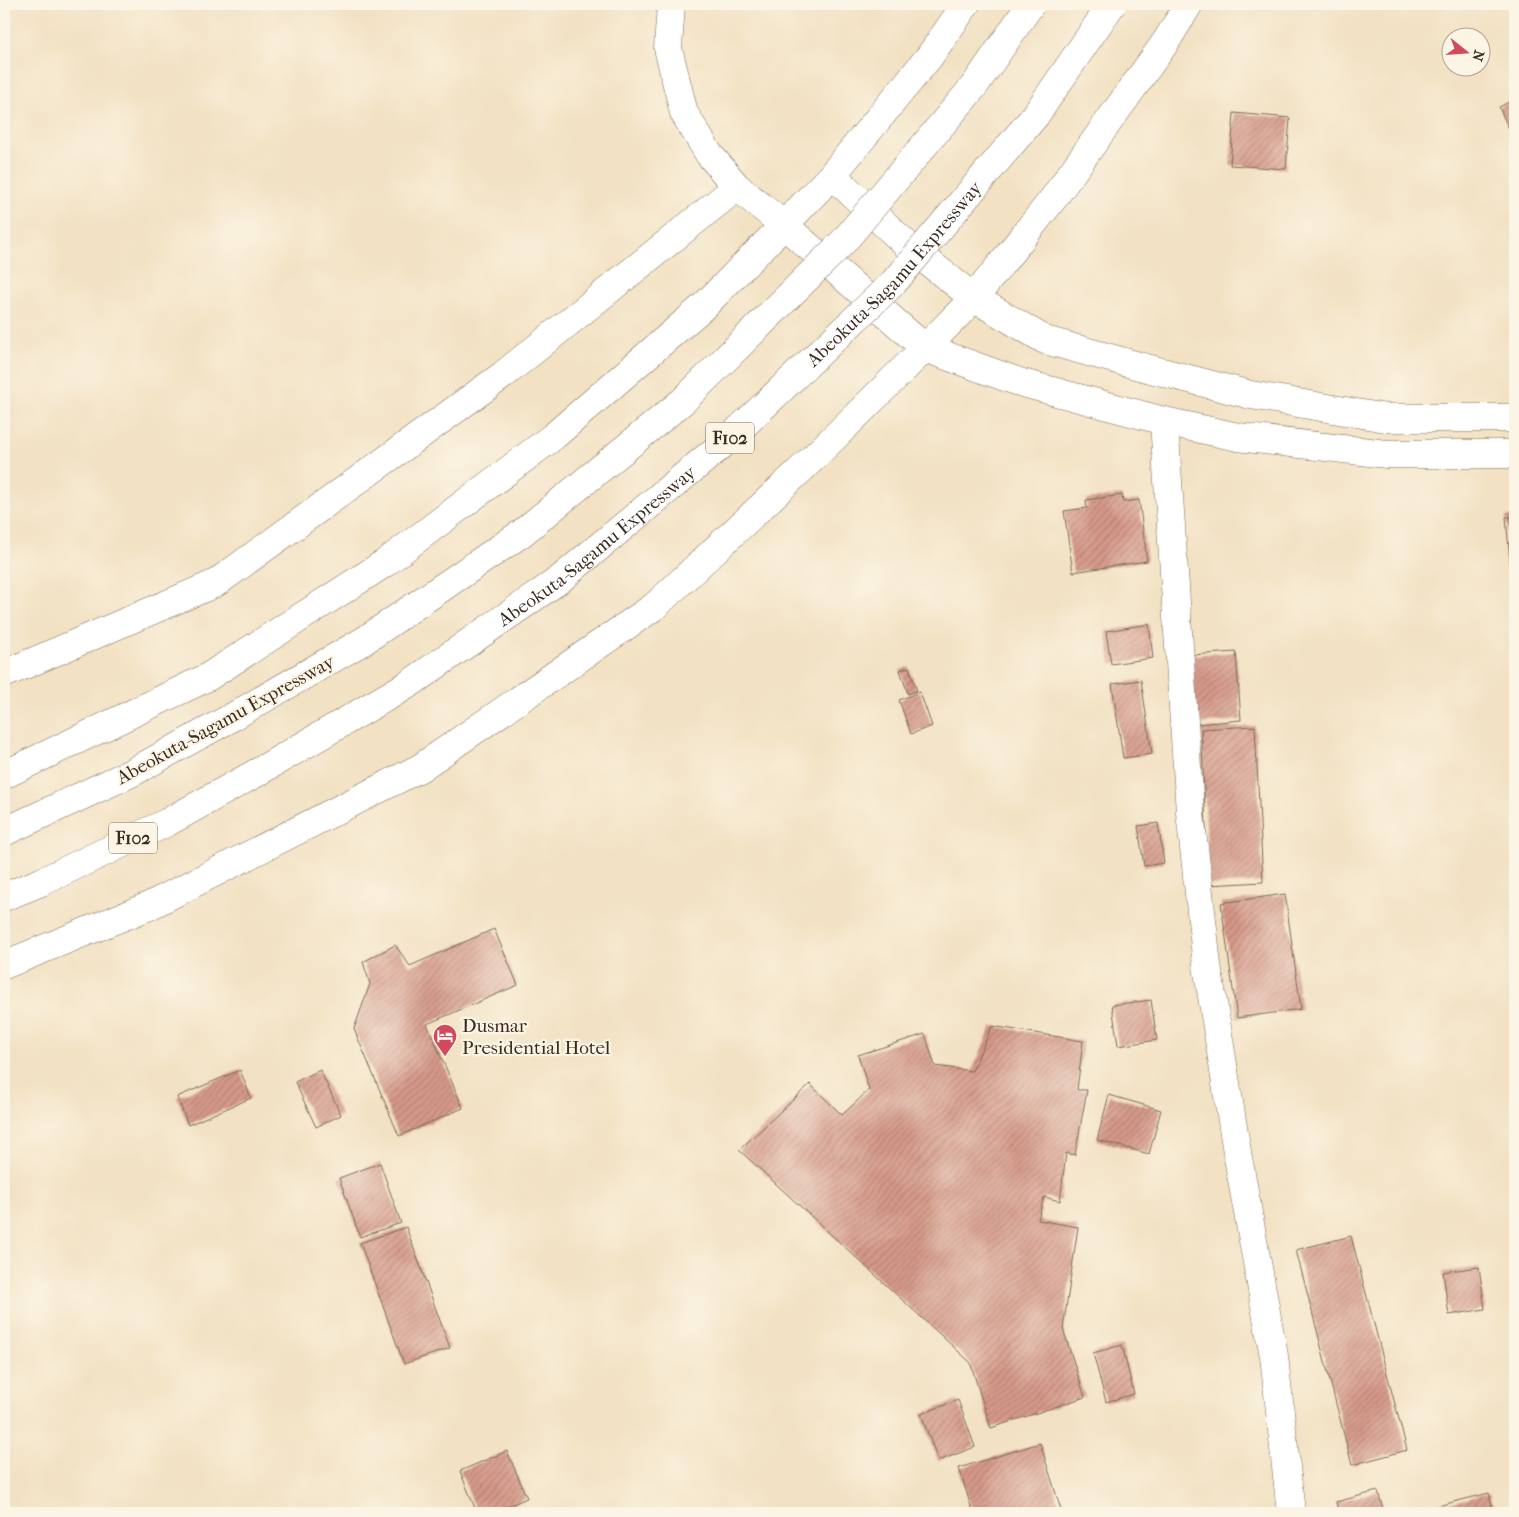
<svg xmlns="http://www.w3.org/2000/svg" width="1519" height="1517" viewBox="0 0 1519 1517" font-family="'IM FELL French Canon',serif">
  <defs>
    <pattern id="building-hatch" width="6" height="6" patternUnits="userSpaceOnUse" patternTransform="scale(1.25)"><rect width="6" height="6" fill="#d69989"/><path d="M-1 1l2-2M0 6l6-6M5 7l2-2" fill="none" stroke="#af7d6f"/></pattern>
  </defs>
  <rect width="100%" height="100%" fill="#fcf5e5"/>
  <filter id="ink" filterUnits="userSpaceOnUse"><feTurbulence type="fractalNoise" baseFrequency=".02" numOctaves="2"/><feDisplacementMap in="SourceGraphic" scale="10" xChannelSelector="R" yChannelSelector="G"/><feConvolveMatrix kernelMatrix="1 2 1 2 8 2 1 2 1" color-interpolation-filters="sRGB"/></filter>
  <filter id="wash" filterUnits="userSpaceOnUse"><feTurbulence type="fractalNoise" baseFrequency=".0096" numOctaves="4" result="noise"/><feDisplacementMap in="SourceGraphic" scale="20" xChannelSelector="R" yChannelSelector="G"/><feGaussianBlur stdDeviation="1.12" result="paint"/><feColorMatrix in="noise" values="0 0 0 0 0 0 0 0 0 0 0 0 0 0 0 0 0 1.4 0 .05"/><feComposite in="paint" operator="in"/></filter>
  <g filter="url(#wash)">
    <rect width="100%" height="100%" fill="#f2e1c2"/>
    <g id="blocks">
      <g fill="url(#building-hatch)">
        <polygon points="1515,99 1515,142 1499,107"/>
        <polygon points="1234,113 1290,118 1286,169 1230,165"/>
        <polygon points="1122,495 1123,502 1139,500 1147,561 1073,572 1064,511 1087,508 1086,500"/>
        <polygon points="1506,517 1515,517 1515,583 1512,583"/>
        <polygon points="1149,624 1153,658 1111,664 1106,631"/>
        <polygon points="1236,652 1241,720 1197,724 1191,655"/>
        <polygon points="909,667 917,691 908,694 900,670"/>
        <polygon points="1141,680 1152,754 1123,758 1112,684"/>
        <polygon points="920,692 932,726 911,734 899,700"/>
        <polygon points="1255,726 1263,882 1209,885 1201,729"/>
        <polygon points="1158,823 1164,863 1144,866 1138,826"/>
        <polygon points="1285,894 1301,1009 1237,1018 1221,903"/>
        <polygon points="494,929 518,985 427,1024 463,1108 399,1136 354,1029 370,984 363,962 395,945 410,966"/>
        <polygon points="1151,1000 1157,1040 1118,1046 1112,1005"/>
        <polygon points="992,1026 1083,1041 1077,1090 1087,1090 1075,1155 1066,1153 1060,1201 1044,1197 1038,1220 1078,1227 1063,1329 1085,1397 991,1428 970,1362 739,1150 810,1084 842,1115 869,1090 858,1055 925,1034 935,1066 972,1071"/>
        <polygon points="240,1070 251,1098 188,1125 177,1097"/>
        <polygon points="320,1070 341,1115 316,1127 295,1082"/>
        <polygon points="1109,1095 1161,1110 1149,1154 1097,1140"/>
        <polygon points="380,1163 401,1223 360,1237 339,1178"/>
        <polygon points="406,1227 450,1348 404,1364 360,1243"/>
        <polygon points="1351,1236 1407,1450 1352,1465 1296,1250"/>
        <polygon points="1479,1267 1485,1309 1449,1315 1443,1272"/>
        <polygon points="1122,1345 1134,1394 1106,1402 1093,1353"/>
        <polygon points="958,1400 975,1447 938,1461 921,1414"/>
        <polygon points="1515,1415 1515,1428 1514,1428 1512,1416"/>
        <polygon points="1040,1443 1062,1513 973,1513 959,1468"/>
        <polygon points="507,1451 527,1498 492,1513 477,1513 460,1471"/>
        <polygon points="1378,1491 1384,1513 1339,1513 1336,1502"/>
        <polygon points="1489,1493 1494,1513 1410,1513"/>
      </g>
    </g>
  </g>
  <g filter="url(#ink)">
    <use href="#blocks" fill-opacity="0" stroke="#7b6a57" stroke-width="1"/>
    <g fill="none" stroke-linecap="round" stroke-linejoin="round">
      <defs>
        <g id="minor">
          <polyline points="671,4 668,48 684,113 709,154 737,187 784,225"/>
          <polyline points="1164,421 1190,812 1207,965 1237,1152 1274,1356 1291,1513"/>
          <polyline points="4,674 216,583 503,375 737,187"/>
        </g>
        <g id="major">
          <polyline points="832,175 908,246 974,298 1045,340 1139,366 1251,395 1386,418 1515,418"/>
          <polyline points="784,225 925,348 1019,382 1164,421 1238,437 1387,454 1515,454"/>
          <polyline points="4,775 208,677 385,563 554,436 705,305 784,225 832,175 929,57 966,4"/>
          <polyline points="4,965 149,906 420,768 655,606 809,462 925,348 974,298 1053,199 1165,43 1189,4"/>
        </g>
        <g id="highway">
          <polyline points="4,832 133,772 227,720"/>
          <polyline points="4,897 41,882 168,822 258,772"/>
        </g>
      </defs>
      <use href="#minor" stroke="#7b6a57" stroke-width="29"/>
      <use href="#major" stroke="#7b6a57" stroke-width="29"/>
      <use href="#highway" stroke="#7b6a57" stroke-width="29"/>
      <use href="#minor" stroke="#fff" stroke-width="28"/>
      <use href="#major" stroke="#fff" stroke-width="28"/>
      <use href="#highway" stroke="#fff" stroke-width="28"/>
      <defs>
        <g id="highway-bridge">
          <polyline points="227,720 365,640 522,533 683,401 843,242 975,85 1031,4"/>
          <path id="s1" d="M258,772L409,684L559,580L730,438L894,282L1035,116L1112,4"/>
        </g>
      </defs>
      <use href="#highway-bridge" stroke="#7b6a57" stroke-width="29" stroke-linecap="butt"/>
      <use href="#highway-bridge" stroke="#fff" stroke-width="28"/>
    </g>
  </g>
  <defs>
    <symbol id="hotel-pin" viewBox="-11 -11 22 30"><path d="M0 17L-7.5 6A9.5 9.5 0 1 1 7.5 6Z" fill="#d1495b" stroke="#fcf5e5"/><path d="M-6-4.5h1.5V1H6V5H4.5V3h-9V5H-6ZM-4 0a1.8 1.8 0 1 1 3.6 0ZM.5 0V-2.5h3Q6-2.5 6 0Z" fill="#fff"/></symbol>
  </defs>
  <g fill-rule="evenodd">
    <use href="#hotel-pin" x="431" y="1022" width="28" height="38"/>
  </g>
  <g text-anchor="middle" stroke-width="4.5" stroke-linejoin="round" paint-order="stroke">
    <g fill="#fcf5e5" stroke="#75675a" stroke-width="1">
      <rect x="706" y="422.5" width="48" height="31" rx="4"/>
      <rect x="109" y="822.5" width="48" height="31" rx="4"/>
    </g>
    <g font-size="18" font-weight="bold" fill="#3b2a1e">
      <text x="730" y="444">F102</text>
      <text x="133" y="844">F102</text>
    </g>
    <g font-size="19" fill="#3b2a1e" stroke="#fcf5e5">
      <text dy="7" stroke="none"><textPath href="#s1" startOffset="812">Abeokuta-Sagamu Expressway</textPath></text>
      <text dy="7" stroke="none"><textPath href="#s1" startOffset="408">Abeokuta-Sagamu Expressway</textPath></text>
      <text transform="translate(225 719) rotate(-29)" y="7">Abeokuta-Sagamu Expressway</text>
    </g>
    <g font-size="19" fill="#3b2a1e" stroke="#fcf5e5" text-anchor="start">
      <text x="462" y="1032">Dusmar<tspan x="462" dy="22">Presidential Hotel</tspan></text>
    </g>
  </g>
  <rect width="1519" height="1517" fill="none" stroke="#fcf5e5" stroke-width="20"/>
  <g transform="translate(1466 52) rotate(107)"><circle r="24" fill="#fcf5e5" stroke="#afa495"/>
  <path d="M0-4L9 19L0 12L-9 19Z" fill="#d1495b"/>
  <text y="-8" font-size="14" font-weight="bold" text-anchor="middle" fill="#3b2a1e">N</text>
  </g>
</svg>
